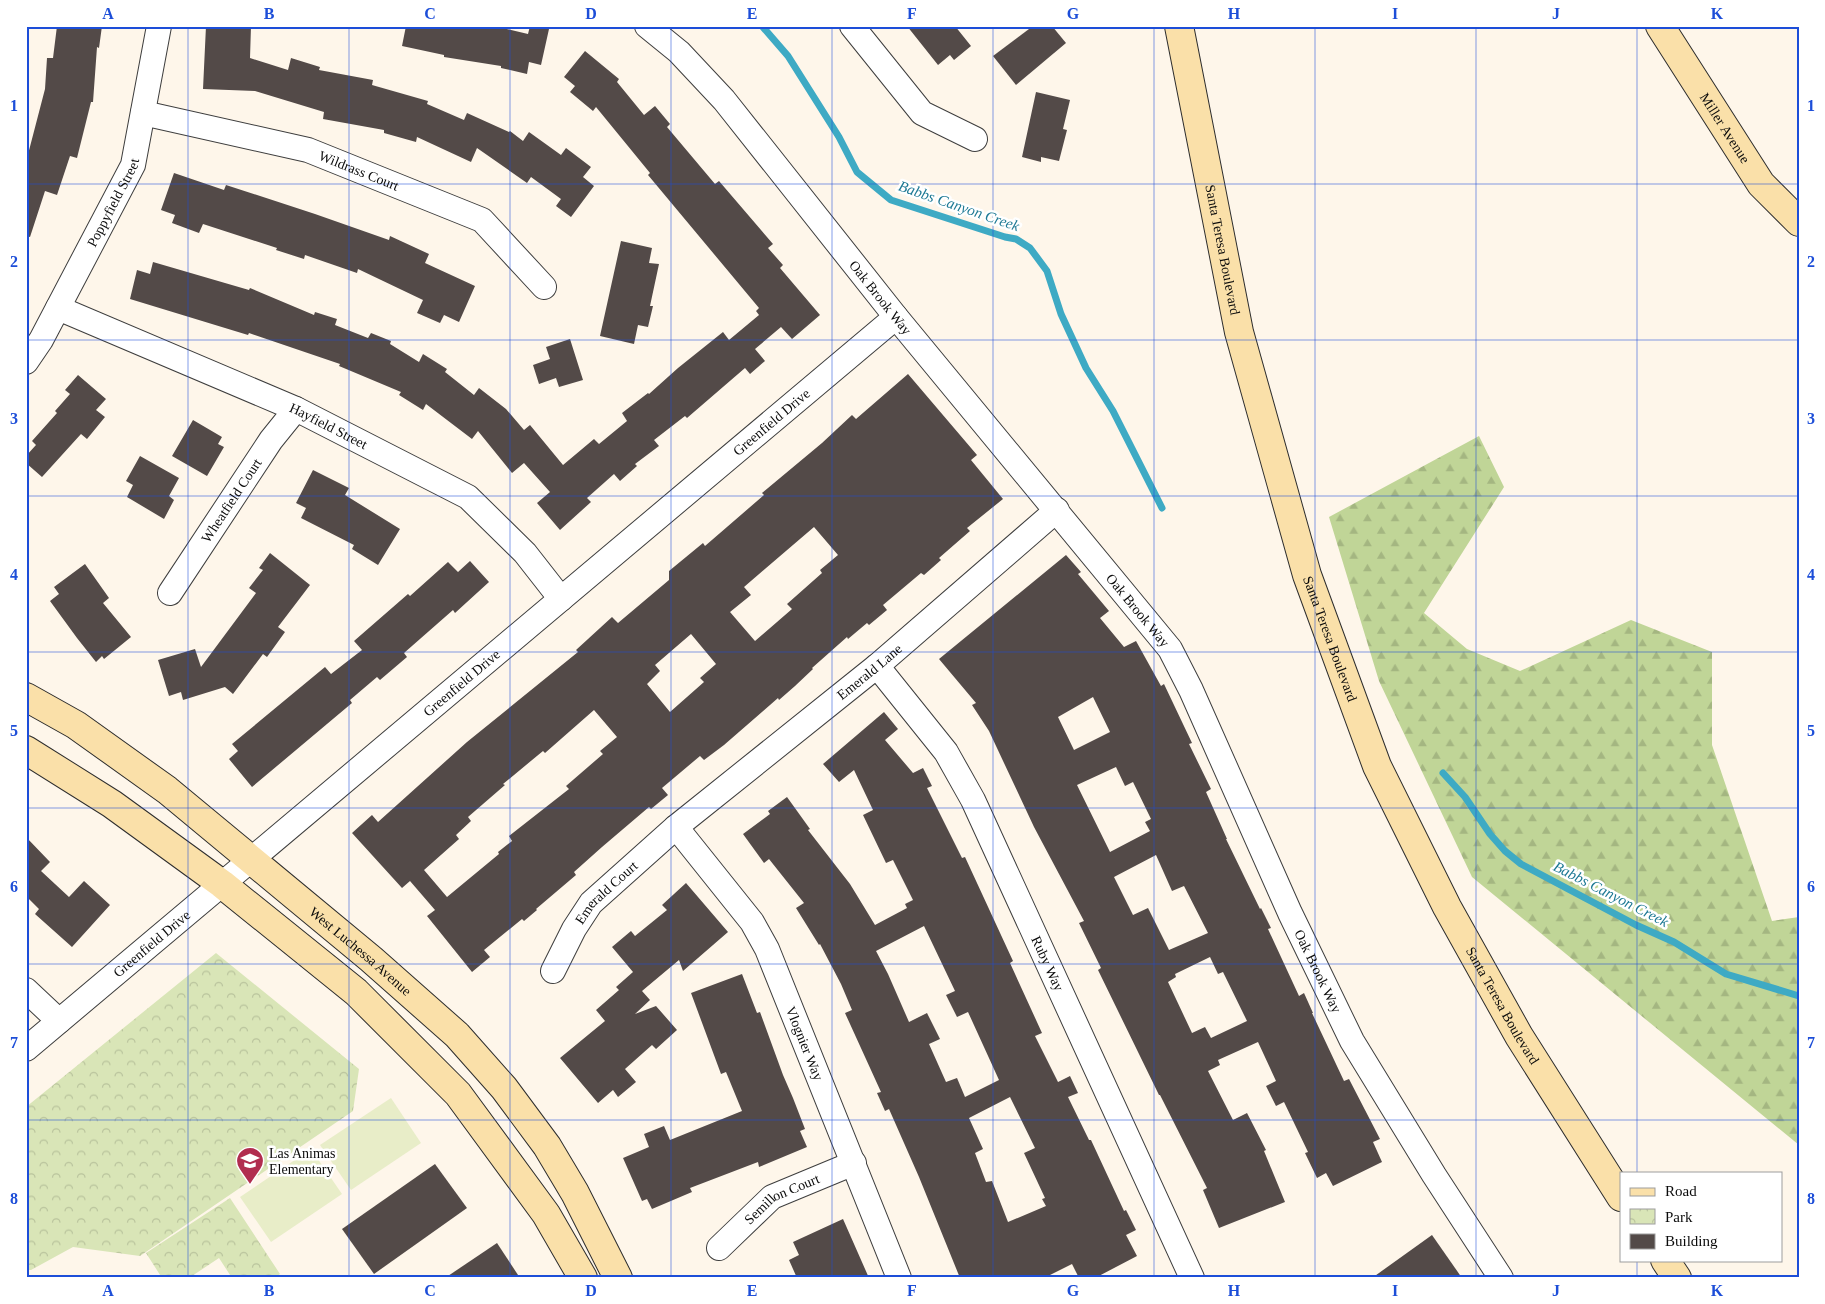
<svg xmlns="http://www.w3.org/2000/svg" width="1825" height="1304" viewBox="0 0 1825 1304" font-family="'Times New Roman',serif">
  <defs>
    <pattern id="forest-firs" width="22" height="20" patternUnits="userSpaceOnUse" patternTransform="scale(1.25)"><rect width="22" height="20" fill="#c0d597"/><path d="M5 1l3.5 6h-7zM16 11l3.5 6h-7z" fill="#a4b681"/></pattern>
    <pattern id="park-crowns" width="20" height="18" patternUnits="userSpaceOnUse" patternTransform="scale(1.25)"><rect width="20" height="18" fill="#d9e5b7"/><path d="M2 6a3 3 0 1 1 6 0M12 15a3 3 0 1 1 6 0" fill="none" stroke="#b9c39c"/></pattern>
  </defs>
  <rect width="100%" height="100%" fill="#fef6ea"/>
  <polygon fill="url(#forest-firs)" points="1479,436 1504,487 1424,613 1467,649 1520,671 1631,620 1712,652 1712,745 1772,921 1799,917 1799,1145 1472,877 1379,681 1329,517"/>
  <g fill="url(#park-crowns)">
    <polygon points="216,953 359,1069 353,1111 140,1256 73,1247 31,1270 26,1270 26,1107"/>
    <polygon points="230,1198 280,1274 275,1278 232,1278 219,1258 189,1278 162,1278 146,1253"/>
  </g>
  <g fill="#e8edc8">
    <polygon points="391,1098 421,1143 351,1190 320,1145"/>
    <polygon points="311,1149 342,1194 271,1242 240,1197"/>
  </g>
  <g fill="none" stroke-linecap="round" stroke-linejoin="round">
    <g stroke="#3eaac4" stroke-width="7">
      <polyline points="762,26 788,56 839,137 857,172 891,200 1005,237 1016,239 1030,248 1047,271 1061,314 1086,368 1113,411 1162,508"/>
      <polyline points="1443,773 1465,797 1490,834 1505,851 1521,864 1636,925 1674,942 1726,974 1799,996"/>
    </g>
  </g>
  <g fill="#534a48" fill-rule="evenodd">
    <polygon points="57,26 102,26 99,48 97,47 93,102 91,102 77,158 70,156 57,195 45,191 30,237 26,236 26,162 45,89 47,58 53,58"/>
    <polygon points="206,26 251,26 250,58 288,70 291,58 320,67 319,70 373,80 372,85 428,101 427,104 464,120 467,113 509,132 510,131 523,141 529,132 561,155 566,148 591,167 583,177 594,186 571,217 556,206 561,199 531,177 527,183 477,148 471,162 417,137 416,142 384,133 384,130 323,119 324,112 255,91 203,89"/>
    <polygon points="406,26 494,26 528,34 530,26 549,29 541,65 529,62 527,74 501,68 501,66 444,57 444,55 402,46"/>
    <polygon points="907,26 955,26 971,46 954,60 950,55 938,65"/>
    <polygon points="1033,26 1052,26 1066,43 1016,85 993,56"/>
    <polygon points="585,51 619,79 617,82 644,115 655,106 670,124 667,127 715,184 719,181 773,244 768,248 783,265 780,268 820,315 792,339 781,327 755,349 765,361 750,374 745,368 687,418 685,416 654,440 659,446 635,464 637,466 620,481 614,474 587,498 591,502 560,530 537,503 550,492 524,463 512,473 478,431 472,439 426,404 423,410 399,395 401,392 339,366 340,364 249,333 248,335 130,299 137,270 150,274 153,262 249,290 250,288 314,315 315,312 337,319 335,325 368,338 371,333 391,341 390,344 419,362 423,354 447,369 445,372 474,395 479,388 506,409 524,430 530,425 563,465 594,439 599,444 627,421 622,413 648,393 649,394 678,368 723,332 729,340 759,315 756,311 759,308 648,175 650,173 596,107 593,111 570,92 575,86 564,77"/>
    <polygon points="1036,92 1070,100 1063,129 1067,130 1059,161 1041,157 1041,162 1022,157"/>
    <polygon points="174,173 224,190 226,185 315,214 389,240 390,236 429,254 425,263 475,286 459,322 444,315 440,323 417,313 423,300 358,269 357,273 305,255 304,259 276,250 277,248 203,224 199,233 172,223 175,215 161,210"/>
    <polygon points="621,241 652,248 649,263 659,264 650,306 653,306 648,327 638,325 634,344 600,336"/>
    <polygon points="570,339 583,380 559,387 556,378 539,384 533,365 550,359 546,347"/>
    <path d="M908,374L977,455L971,460L1003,499L967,528L970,531L939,558L941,560L924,575L921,573L883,605L887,610L869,625L867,623L848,639L847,637L812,668L813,669L795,686L779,700L778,698L724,745L704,760L700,756L662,788L668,795L651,809L649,807L602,847L574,872L576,875L536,909L537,910L524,921L522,919L484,950L490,957L472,972L427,916L435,910L410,881L402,888L352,833L372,815L378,822L467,742L578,652L576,650L612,617L618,623L669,580V571L703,543L705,546L764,495L762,493L822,443L852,415L856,419ZM814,527L838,555L820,570L822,573L787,604L792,609L755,641L730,612L751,595L744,587ZM691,634L716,664L700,678L704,682L670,712L647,684L660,671L655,665ZM594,710L617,737L600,751L603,754L566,786L569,789L509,836L512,841L498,852L499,854L447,897L424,870L459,839L456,835L471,821L468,817L505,785L503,784L543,751L545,753Z"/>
    <polygon points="78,375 106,399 96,410 105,417 87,439 81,434 42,477 26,463 26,456 36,445 32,441 57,413 55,411 70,394 65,390"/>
    <polygon points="193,420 222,437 218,444 224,447 207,476 172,456"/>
    <polygon points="140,456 179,478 169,496 174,500 164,519 127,497 133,485 126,481"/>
    <polygon points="313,470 349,488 345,495 400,529 378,565 352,549 354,545 301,518 306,508 296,503"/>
    <polygon points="270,553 310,585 278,627 285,632 267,657 263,654 233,694 225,687 183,700 181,692 169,696 158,660 195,649 201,667 256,593 249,588 263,570 259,568"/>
    <path d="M1066,555L1081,572L1078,574L1109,611L1100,618L1124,647L1136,641L1161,686L1164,684L1192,743L1189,744L1211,789L1206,792L1227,839H1226L1260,909L1261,908L1271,928L1268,929L1299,996L1304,993L1313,1013H1312L1344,1081L1349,1079L1380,1139L1373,1142L1382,1162L1333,1186L1326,1173L1317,1178L1305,1153L1308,1152L1284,1102L1276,1106L1266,1086L1276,1081L1258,1042L1218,1060L1220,1065L1208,1071L1233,1120L1247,1113L1266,1150L1264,1151L1285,1202L1219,1228L1203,1190L1207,1188L1160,1095H1159L1098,970L1101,968L1079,923L1084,921L1034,827L989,731L972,705L976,703L939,659ZM1093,697L1110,732L1074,750L1058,717ZM1116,767L1125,786L1133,782L1151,819L1145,822L1150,831L1110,852L1077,785ZM1156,855L1172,891L1184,886L1208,933L1169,950L1148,908L1133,915L1114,877ZM1210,957L1218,974L1223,972L1247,1021L1211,1038L1205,1027L1192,1033L1168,982L1176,977L1175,974Z"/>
    <polygon points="470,561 489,582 455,613 453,610 404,653 407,657 380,680 377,677 350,700 352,703 252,787 229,759 238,751 232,744 325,667 331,674 362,650 354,641 408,594 410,596 448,562 458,572"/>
    <polygon points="85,564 109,598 103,603 131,637 104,659 102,656 96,662 77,638 50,601 59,594 54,587"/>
    <path d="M884,712L898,729L885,740L913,773L923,768L932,786L927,788L962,858L965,857L1013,961L1010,963L1042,1033L1035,1036L1058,1082L1070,1076L1078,1093L1068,1097L1089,1140H1091L1124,1211L1126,1210L1136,1230L1126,1235L1137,1256L1095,1278H1079L1072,1264L1044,1278H960L919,1177L889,1109L885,1111L877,1093L881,1092L845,1013L852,1010L841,984L820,944L819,945L796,908L804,903L769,859L764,863L743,834L770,814L768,811L787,797L810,829L808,830L850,884L875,925L907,908L905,904L913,900L893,860L886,863L863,815L873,810L854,770L839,782L823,764ZM924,926L955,991L946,995L957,1017L968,1012L999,1080L965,1097L957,1078L946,1082L929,1044L940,1039L927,1013L909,1022L888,974L876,951ZM1010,1097L1035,1148L1024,1153L1045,1198L1042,1199L1046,1206L1008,1222L992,1181L986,1182L975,1153L983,1149L969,1118Z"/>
    <polygon points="26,837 50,862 41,871 69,897 84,881 110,905 72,947 35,914 39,909 26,896"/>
    <polygon points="686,883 728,932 683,971 679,960 642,991 650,1000 635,1014 656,1006 677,1030 656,1049 652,1045 625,1069 636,1082 618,1097 613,1090 598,1103 560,1058 605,1021 596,1010 619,990 616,987 633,972 612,947 631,931 635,936 667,910 662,905"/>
    <polygon points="742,974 757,1013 760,1012 783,1075 793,1098 805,1129 800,1131 807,1147 759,1167 758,1162 690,1188 692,1192 652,1209 647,1199 642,1201 623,1158 649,1147 644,1134 664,1126 670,1140 742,1111 726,1072 721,1074 691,993"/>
    <polygon points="435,1164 467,1208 374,1274 342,1229"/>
    <polygon points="843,1219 869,1278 797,1278 789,1260 799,1255 793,1242"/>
    <polygon points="1432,1235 1462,1278 1372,1278"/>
    <polygon points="497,1243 520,1278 445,1278"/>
  </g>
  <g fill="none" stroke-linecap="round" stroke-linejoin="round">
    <defs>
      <g id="street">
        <path id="s1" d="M647,26L679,52L724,100L896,317L1170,649L1191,690L1290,913L1352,1041L1434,1175L1501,1278"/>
        <polyline points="852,26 922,113 975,139"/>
        <path id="s2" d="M143,113L308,150L482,220L544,287"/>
        <path id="s3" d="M58,308L296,409L468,497L525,553L561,599"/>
        <path id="s4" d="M26,362L41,340L133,165L159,26"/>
        <path id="s5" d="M170,593L271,440L296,409"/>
        <path id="s6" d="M877,666L946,752L973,800L1192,1278"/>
        <path id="s7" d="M676,827L752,922L767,949L899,1278"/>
        <path id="s8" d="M553,971L574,929L591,903L676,827L877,666L1057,510"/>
        <polyline points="26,990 59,1021"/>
        <path id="s9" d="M26,1049L896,317"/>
        <path id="s10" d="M719,1248L772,1197L854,1163"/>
      </g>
      <g id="secondary">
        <path id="s11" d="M1179,26L1239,332L1307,575L1377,766L1447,907L1519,1036L1621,1197"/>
        <path id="s12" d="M1660,26L1761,184L1799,222"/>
        <path id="s13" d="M26,697L76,725L167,790L371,959L457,1035L504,1088L547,1146L575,1193L618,1278"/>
        <polyline points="26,750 112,804 222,884 356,992 458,1094 546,1214 583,1278"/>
        <polyline points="1665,1260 1677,1278"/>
      </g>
    </defs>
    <use href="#street" stroke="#3e3e3e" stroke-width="26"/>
    <use href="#secondary" stroke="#2d2d2d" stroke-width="30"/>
    <use href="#street" stroke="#fff" stroke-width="24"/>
    <use href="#secondary" stroke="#fae0a9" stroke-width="28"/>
  </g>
  <path fill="none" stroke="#1d4ed8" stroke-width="1" stroke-opacity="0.55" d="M188,26V1278M349,26V1278M510,26V1278M671,26V1278M832,26V1278M993,26V1278M1154,26V1278M1315,26V1278M1476,26V1278M1637,26V1173M26,184H1799M26,340H1799M26,496H1799M26,652H1799M26,808H1799M26,964H1799M26,1120H1799M1637,1260V1278"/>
  <defs>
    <symbol id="school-pin" viewBox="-11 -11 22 30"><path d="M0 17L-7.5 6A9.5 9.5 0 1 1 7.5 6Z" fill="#b12d4f" stroke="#fff"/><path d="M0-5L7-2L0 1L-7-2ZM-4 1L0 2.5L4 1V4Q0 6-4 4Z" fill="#fff"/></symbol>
  </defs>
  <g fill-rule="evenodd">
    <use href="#school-pin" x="234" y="1145" width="32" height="43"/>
  </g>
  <g text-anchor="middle" stroke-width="5" stroke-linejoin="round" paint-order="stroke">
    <g font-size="14" fill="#0b0b0b" stroke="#fff">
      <text dy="5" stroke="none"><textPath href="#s12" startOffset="121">Miller Avenue</textPath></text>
      <text dy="5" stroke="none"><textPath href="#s2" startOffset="224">Wildrass Court</textPath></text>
      <text dy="5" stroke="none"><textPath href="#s4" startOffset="182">Poppyfield Street</textPath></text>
      <text dy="5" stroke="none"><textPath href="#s11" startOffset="228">Santa Teresa Boulevard</textPath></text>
      <text dy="5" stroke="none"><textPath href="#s1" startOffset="359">Oak Brook Way</textPath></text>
      <text dy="5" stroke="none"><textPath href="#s9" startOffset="974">Greenfield Drive</textPath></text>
      <text dy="5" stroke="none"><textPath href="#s3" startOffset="295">Hayfield Street</textPath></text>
      <text dy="5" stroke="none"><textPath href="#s5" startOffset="111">Wheatfield Court</textPath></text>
      <text dy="5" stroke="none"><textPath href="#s1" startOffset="764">Oak Brook Way</textPath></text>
      <text dy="5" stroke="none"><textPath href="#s11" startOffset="632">Santa Teresa Boulevard</textPath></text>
      <text dy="5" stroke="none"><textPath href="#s8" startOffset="440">Emerald Lane</textPath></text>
      <text dy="5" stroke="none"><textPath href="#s9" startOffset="569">Greenfield Drive</textPath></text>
      <text dy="5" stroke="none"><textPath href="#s8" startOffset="96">Emerald Court</textPath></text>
      <text dy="5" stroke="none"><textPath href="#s9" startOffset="164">Greenfield Drive</textPath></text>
      <text dy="5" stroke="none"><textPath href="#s13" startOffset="421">West Luchessa Avenue</textPath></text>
      <text dy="5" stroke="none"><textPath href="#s6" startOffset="345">Ruby Way</textPath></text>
      <text dy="5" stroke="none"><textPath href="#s1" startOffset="1169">Oak Brook Way</textPath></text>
      <text dy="5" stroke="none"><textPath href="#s11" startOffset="1038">Santa Teresa Boulevard</textPath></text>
      <text dy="5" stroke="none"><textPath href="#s7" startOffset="254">Vlognier Way</textPath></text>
      <text dy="5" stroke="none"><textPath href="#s10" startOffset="81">Semillon Court</textPath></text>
    </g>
    <g font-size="14" fill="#0b0b0b" stroke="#fff" text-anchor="start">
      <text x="269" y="1158">Las Animas<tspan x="269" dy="16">Elementary</tspan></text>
    </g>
    <g font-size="15" font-style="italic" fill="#1d7994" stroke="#fff">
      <text transform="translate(959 206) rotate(19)" y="5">Babbs Canyon Creek</text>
      <text transform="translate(1611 894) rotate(27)" y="5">Babbs Canyon Creek</text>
    </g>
  </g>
  <rect width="1825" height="1304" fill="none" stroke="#ffffff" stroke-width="55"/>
  <rect x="1620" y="1172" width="162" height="90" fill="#ffffff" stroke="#9d9d9d"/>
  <rect x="1630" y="1188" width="25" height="8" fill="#fae0a9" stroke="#9d9d9d"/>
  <text x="1665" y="1196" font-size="15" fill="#0b0b0b">Road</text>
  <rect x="1630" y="1209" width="25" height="15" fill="url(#park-crowns)" stroke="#9d9d9d"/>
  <text x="1665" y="1222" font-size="15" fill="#0b0b0b">Park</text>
  <rect x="1630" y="1234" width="25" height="15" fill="#534a48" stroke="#9d9d9d"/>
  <text x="1665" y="1246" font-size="15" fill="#0b0b0b">Building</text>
  <rect x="28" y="28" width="1770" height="1248" fill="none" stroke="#1d4ed8" stroke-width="2"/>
  <g font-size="16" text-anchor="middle" font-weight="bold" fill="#1d4ed8">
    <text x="108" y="19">A</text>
    <text x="269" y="19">B</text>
    <text x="430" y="19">C</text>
    <text x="591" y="19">D</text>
    <text x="752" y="19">E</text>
    <text x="912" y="19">F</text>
    <text x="1073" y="19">G</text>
    <text x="1234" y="19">H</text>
    <text x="1395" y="19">I</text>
    <text x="1556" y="19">J</text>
    <text x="1717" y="19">K</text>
    <text x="14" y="111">1</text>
    <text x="1811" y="111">1</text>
    <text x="14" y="267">2</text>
    <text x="1811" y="267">2</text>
    <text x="14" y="424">3</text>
    <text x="1811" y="424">3</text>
    <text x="14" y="580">4</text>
    <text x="1811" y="580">4</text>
    <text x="14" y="736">5</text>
    <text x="1811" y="736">5</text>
    <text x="14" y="892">6</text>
    <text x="1811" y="892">6</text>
    <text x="14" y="1048">7</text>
    <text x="1811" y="1048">7</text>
    <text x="14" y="1204">8</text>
    <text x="1811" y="1204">8</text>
    <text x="108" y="1296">A</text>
    <text x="269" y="1296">B</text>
    <text x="430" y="1296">C</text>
    <text x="591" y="1296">D</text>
    <text x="752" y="1296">E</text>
    <text x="912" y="1296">F</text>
    <text x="1073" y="1296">G</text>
    <text x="1234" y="1296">H</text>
    <text x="1395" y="1296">I</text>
    <text x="1556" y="1296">J</text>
    <text x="1717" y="1296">K</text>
  </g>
</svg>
